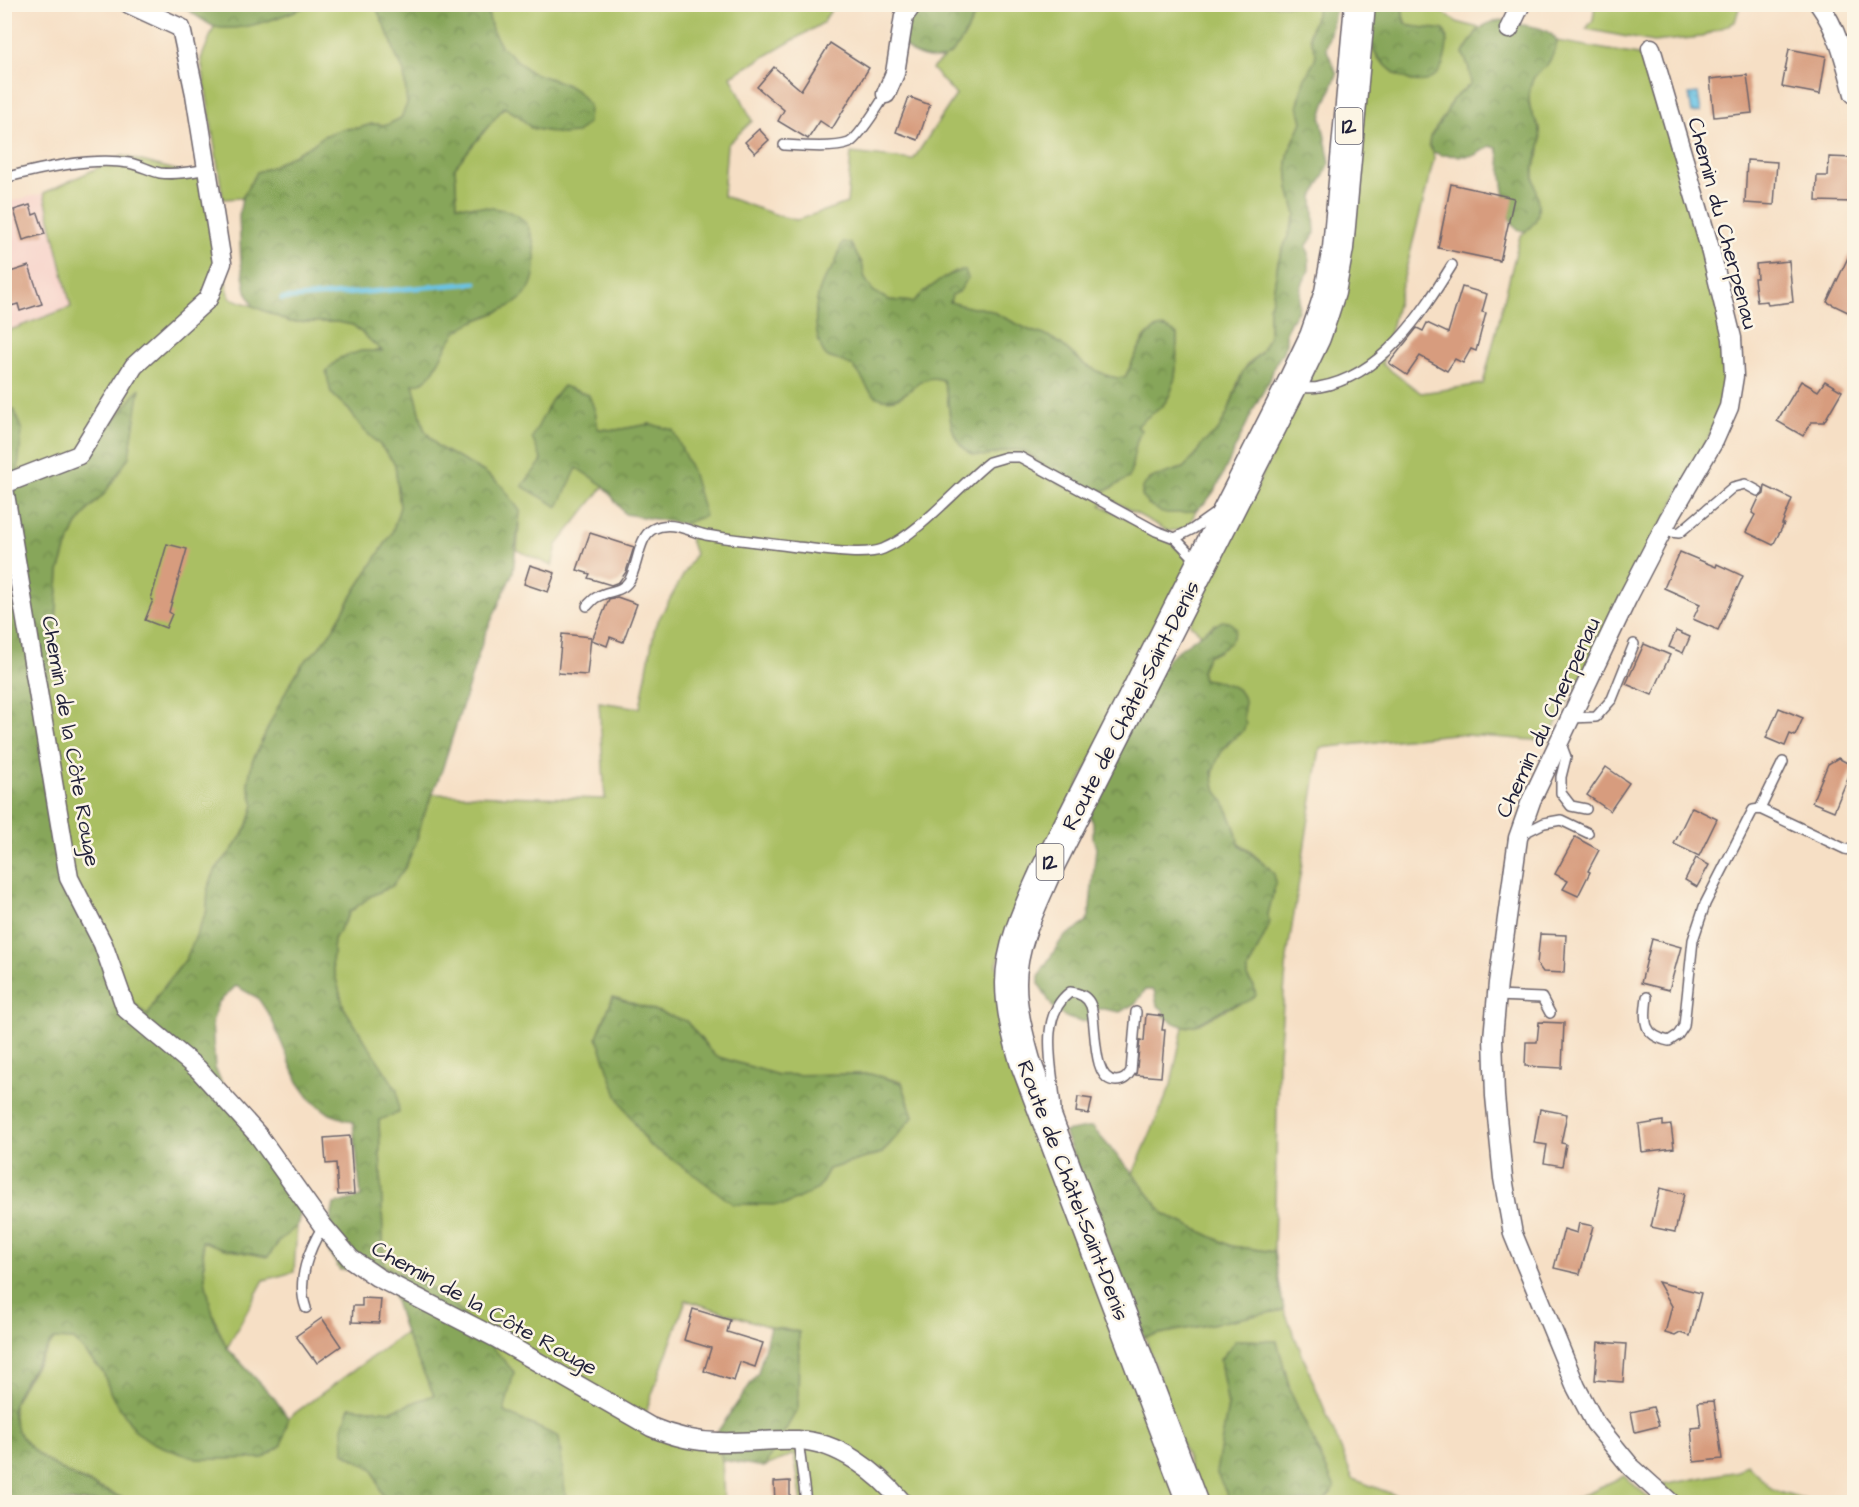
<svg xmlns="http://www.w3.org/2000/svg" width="1859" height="1507" viewBox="0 0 1859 1507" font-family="'Architects Daughter',sans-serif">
  <defs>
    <pattern id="forest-crowns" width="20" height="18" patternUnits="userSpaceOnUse" patternTransform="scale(1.5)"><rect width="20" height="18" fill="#87a65a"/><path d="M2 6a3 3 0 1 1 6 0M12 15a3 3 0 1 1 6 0" fill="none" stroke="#6e874c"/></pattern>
    <pattern id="water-waves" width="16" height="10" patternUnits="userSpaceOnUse" patternTransform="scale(1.5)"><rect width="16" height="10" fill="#69c4e7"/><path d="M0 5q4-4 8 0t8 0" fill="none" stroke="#5ba8c7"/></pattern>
  </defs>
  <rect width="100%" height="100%" fill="#fcf5e5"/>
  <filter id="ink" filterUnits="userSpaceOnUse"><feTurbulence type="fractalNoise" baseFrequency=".0167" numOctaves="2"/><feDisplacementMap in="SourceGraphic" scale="12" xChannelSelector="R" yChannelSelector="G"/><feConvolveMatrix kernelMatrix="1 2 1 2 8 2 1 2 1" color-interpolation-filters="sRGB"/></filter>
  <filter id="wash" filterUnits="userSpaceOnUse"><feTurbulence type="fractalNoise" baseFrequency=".008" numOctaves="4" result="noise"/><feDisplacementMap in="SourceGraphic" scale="24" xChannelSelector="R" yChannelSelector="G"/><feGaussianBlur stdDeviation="1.35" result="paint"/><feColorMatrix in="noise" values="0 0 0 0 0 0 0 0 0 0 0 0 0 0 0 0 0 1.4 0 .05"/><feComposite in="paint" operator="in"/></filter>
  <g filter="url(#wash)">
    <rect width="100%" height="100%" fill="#f6dfc5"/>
    <polygon fill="#f7d1c9" points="44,193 71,308 5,332 5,203"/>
    <g fill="#aabf64" stroke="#667050" stroke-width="1.5" fill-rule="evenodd">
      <polygon points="310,5 375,5 391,40 396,56 404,71 407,104 401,118 387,125 372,124 359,128 342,129 324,136 312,145 271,167 257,172 242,198 223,199 201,59 214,27 235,27"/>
      <path d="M486,5H834L823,23L731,76L752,121L727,145L723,196L783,217L797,220L847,203L851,153L913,160L956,95L932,69C939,60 949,56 957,47C967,36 973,18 979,5H1319L1310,32V37L1316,53L1315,60L1304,80L1298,105L1302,122L1289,151L1287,163L1289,188L1296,215L1278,262L1272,300L1269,307V337L1261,352L1247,365L1238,382L1228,412L1218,431L1202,444L1194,457L1183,468L1149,479L1142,496C1156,516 1175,514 1196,510L1188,529L1168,531L1108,498L1101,505L1168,541L1191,560L1022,898L997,964L1011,1059L1180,1502H802L794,1454L764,1467L798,1408L799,1332L770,1327L686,1300L645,1414L670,1430L716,1434L722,1460L724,1502H566L559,1437L503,1412L448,1297L384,1265L379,1120L370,1049L344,1008L332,964L334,939L350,912L371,896L392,886L416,843L421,822L433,794L605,799L599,702L640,708L655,626L695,554L650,424L616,430L598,429L595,411L577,468L604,486L557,545L552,566L517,550L520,511L502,486L484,472L438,447L424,429L413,384L423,382L435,368L451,337L463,326L495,313L524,296L492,208L457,205L455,167L504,107L519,116L531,128L562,134L563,83L530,72L501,46L492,30ZM850,243L862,263L865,279L873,291L888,300L913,302L925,291L955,271L949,302L972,308H980L989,310L1031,331L1061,344L1085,365L1108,376L1117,378L1125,377L1143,340L1148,334L1177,335C1176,357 1179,387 1163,405C1155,414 1144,417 1137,427L1141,430L1133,452L1132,469C1125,476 1117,487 1107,490C1093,495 1062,483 1050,475C1040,468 1037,455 1023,451C1003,444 983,466 965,449C945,431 952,403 943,380C916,369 909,405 884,399C869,395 864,375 852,366C844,361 834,360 826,356C814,339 814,303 822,284C825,276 831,271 835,264C842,251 834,253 850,243ZM613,997L686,1021L715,1056L778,1075L870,1074L902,1082L913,1117L882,1153L829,1169L818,1189L688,1169L648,1144L597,1037Z"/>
      <path d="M1402,5H1432L1457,22L1479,28L1463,53L1469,68L1471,84L1452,100L1445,115L1430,137L1429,145L1433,152L1434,159L1382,364L1421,393L1483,384L1520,236L1526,231L1537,201L1534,185V167L1540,151V127C1528,115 1526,92 1534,77C1541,64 1554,56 1557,41L1638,55L1649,66L1677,159L1720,320L1727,361L1724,396L1715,425L1547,741L1453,734L1320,748L1287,958L1278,1065L1274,1252L1231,1246L1164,1214L1133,1174L1171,1085L1183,1027C1205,1027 1221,1007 1243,1003L1254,986L1248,979V970L1269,925L1268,914L1276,881L1269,868L1245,847L1239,844C1236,830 1231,816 1224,803C1221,798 1217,793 1215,787C1207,764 1226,744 1243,731L1242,714L1245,704L1230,685L1203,679L1201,671L1208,655L1216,653L1230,643L1215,624L1201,634L1190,624L1297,403L1371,44L1378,58L1391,70L1397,75L1412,81L1447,37L1444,30C1423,25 1401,36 1402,5Z"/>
      <polygon points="1595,5 1740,5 1735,22 1702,37 1653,42 1586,29 1593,20"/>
      <path d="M123,156L198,176L230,298L253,306L290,322H337L353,325L383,352L361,351L331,393L349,410L363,429L380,445L395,464L400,507L392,533L355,591L333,629L318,649L303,663L288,687L273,717L252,762L248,784L254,805L247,828L232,850L216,869L208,888L207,910L186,959L157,996L148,1016L121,991L67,887L47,800V739L43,718L52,642L56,621L59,572L66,549L76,526L88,510L105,493L139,389C106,431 87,462 36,483L18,470L14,409H5V332L71,307L44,193Z"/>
      <path d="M297,1226L294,1272L264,1280L227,1348C217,1326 208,1304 205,1279C204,1267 204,1254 202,1241L225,1249L268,1257L280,1240Z"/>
      <polygon points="1284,1310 1353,1479 1408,1500 1409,1502 1323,1502 1335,1488 1291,1393 1277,1341 1236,1340 1220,1360 1228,1406 1217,1472 1231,1502 1202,1502 1145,1337"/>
      <polygon points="405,1333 434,1395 391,1411 350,1407 344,1453 373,1469 385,1502 131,1502 68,1473 46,1460 27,1445 15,1427 13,1405 24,1384 54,1339 74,1340 103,1372 111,1394 135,1431 197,1459 263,1458 282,1445 288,1418"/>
      <polygon points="1747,1464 1772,1489 1814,1502 1681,1502 1662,1485 1738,1471"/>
      <polygon points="1624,1476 1654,1502 1567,1502"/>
    </g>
    <g fill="url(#forest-crowns)" stroke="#54644a" stroke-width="1.5">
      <path d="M180,5H310C284,15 245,33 215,27C206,24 189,10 180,5Z"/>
      <path d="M375,5H486L492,30L501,46L530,72L563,83L576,90L589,105L588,123L577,133L562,134L531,128L519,116L504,107L455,167L457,205C500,209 534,204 535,258C536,271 533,287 523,297C505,314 477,315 458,331C444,343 436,376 422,382C419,384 416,383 413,384L424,429L438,447L484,472L502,486L520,511L513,572L484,637L442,770L421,822L416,843L405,868L392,886L371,896L350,912L334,939L332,964L344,1008L397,1090L399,1113L379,1120L384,1265L448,1297L514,1372L504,1412L559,1437L566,1502H385L373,1469L344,1453L343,1427L350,1407L391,1411L434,1395L405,1333L384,1266L340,1270L325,1245L334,1204L361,1197L353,1122L330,1114L311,1100L298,1082L271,1018L258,998L236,986L218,1003L212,1023L215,1068L225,1090L303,1203L297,1226L280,1240L268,1257L225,1249L202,1241L205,1279L210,1302L215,1323L227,1348L275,1399L288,1418L282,1445L263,1458L218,1459H197L176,1452L153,1443L135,1431L111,1394L103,1372L74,1340L54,1339C45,1351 14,1393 13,1406C7,1456 95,1486 131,1502H5V409H14L22,431L18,470L36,483C87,462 108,429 140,388L129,457L105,493L88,510L76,526L66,549L59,572L56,621L52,642L46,694L47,800L58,842L121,991L148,1016L157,996L186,959L207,910L208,888L216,869L232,850L247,828L254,805L248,784L252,762L273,717L288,687L303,663L318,649L333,629L355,591L392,533L400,507L395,464L380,445L363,429L349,410L331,393L326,371L340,358L361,351H382L353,325L337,322H290L253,306L246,291L241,263L239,216L242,198L257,172L271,167L312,145L324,136L342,129L359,128L372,124L387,125L401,118L407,104L404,71L396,56L391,40Z"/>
      <path d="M898,5H979C972,20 962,48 947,56C941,60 936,59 929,58C899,53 893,31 898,5Z"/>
      <polygon points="1319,5 1337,5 1326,48 1337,74 1324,107 1321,118 1330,163 1313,197 1315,233 1306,247 1309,253 1309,270 1301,287 1298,311 1291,320 1286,331 1286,343 1282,354 1275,364 1270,380 1256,404 1216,489 1205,503 1196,510 1185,513 1162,513 1153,507 1148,504 1142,496 1142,490 1145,484 1154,477 1183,468 1194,457 1202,444 1218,431 1228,412 1243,371 1261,352 1269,337 1269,307 1272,300 1278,262 1296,215 1289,188 1287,163 1289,151 1302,122 1298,105 1304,80 1315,60 1316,53 1310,37 1310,32"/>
      <path d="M1371,5H1402L1404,21L1410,26L1444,30C1448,38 1447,44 1446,52C1438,104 1386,78 1372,46C1368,37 1371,15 1371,5Z"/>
      <path d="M1502,20C1519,28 1546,22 1557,41C1555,50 1552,59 1546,66C1542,70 1536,73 1533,79C1530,85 1529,95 1529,101C1528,114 1539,122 1540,131C1543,147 1537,153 1534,167C1531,182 1542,203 1537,217C1535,223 1531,227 1526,231C1523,231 1520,231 1517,229C1503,220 1503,164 1497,148L1490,146L1475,155L1467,156L1441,155L1433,152L1429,145L1430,137L1445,115L1452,100L1471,84L1469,68L1463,53C1475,35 1478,23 1502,20Z"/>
      <path d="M843,242L850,243L862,263L865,279L873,291L888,300L913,302C925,291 948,272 965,270L968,278L959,292L952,295L950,302L972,308H980L989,310L1031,331L1048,336L1061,344L1085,365L1108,376L1117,378L1125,377C1135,360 1150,308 1177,335C1176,357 1179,387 1163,405C1155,413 1144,417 1137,427L1141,430C1133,446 1134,462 1129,478C1122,481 1116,486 1109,489C1102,492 1075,490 1068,488C1061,486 1054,480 1049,475C1041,465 1035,454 1022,451C1002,445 983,466 965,449C945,431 952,403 943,380C916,370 910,403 884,399C866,396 865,376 852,366C844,361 834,360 826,356C813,338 813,304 822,284C825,276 831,271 835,264C838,257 839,249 843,242Z"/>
      <polygon points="563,386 589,395 595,411 598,429 616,430 650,424 673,430 692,471 705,516 683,524 625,514 604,486 577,468 558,507 522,486 542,461 532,438 551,401"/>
      <path d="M1222,621L1229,622L1236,628C1234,643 1222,651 1208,655L1201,671L1203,679C1218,681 1246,685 1244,705C1244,715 1242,714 1246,724L1243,731L1229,742L1222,750L1212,772L1215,788L1224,802L1234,826L1239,844L1269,868L1274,874L1276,882L1268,914L1269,925L1248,970V979L1254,986L1256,995C1248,1005 1237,1003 1226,1008C1201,1020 1190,1038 1164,1016L1163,1010L1157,1005L1154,990H1145L1136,1003L1120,1012L1104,1009H1096L1090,1014L1087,1021C1076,1023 1059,1016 1052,1006C1047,999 1045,992 1039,985V977L1042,970L1060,942L1065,936L1086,923L1089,916L1096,848L1093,838V822L1085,809L1168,658L1201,634Z"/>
      <polygon points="613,997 686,1021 715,1056 778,1075 870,1074 902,1083 913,1117 882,1153 829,1169 818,1189 785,1205 733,1204 688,1170 648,1144 617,1096 597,1037"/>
      <polygon points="1092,1127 1133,1174 1164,1214 1231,1246 1274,1252 1284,1310 1144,1337 1064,1132"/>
      <polygon points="770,1327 799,1332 798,1408 764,1467 722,1460 716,1434 758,1373"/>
      <polygon points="1236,1340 1277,1341 1291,1393 1335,1488 1323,1502 1231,1502 1216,1472 1228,1406 1220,1360"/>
    </g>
    <polygon fill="url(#water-waves)" stroke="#467391" stroke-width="1.5" points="1698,93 1701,112 1692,113 1689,94"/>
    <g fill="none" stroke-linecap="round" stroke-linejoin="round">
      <polyline stroke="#69c4e7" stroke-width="5" points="282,299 476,283"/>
    </g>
    <g id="blocks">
      <g fill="#d79c7e">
        <polygon points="830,43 869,68 832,129 820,121 808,139 778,121 784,110 757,87 774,67 801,90"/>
        <polygon points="1789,49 1826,56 1820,94 1782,87"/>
        <polygon points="1747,75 1752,113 1714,117 1710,79"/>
        <polygon points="909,97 930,105 918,140 896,132"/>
        <polygon points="759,129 769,140 755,153 745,142"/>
        <polygon points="1829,157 1854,158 1854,202 1816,201 1817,176 1828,176"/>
        <polygon points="1747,160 1777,162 1774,205 1745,203"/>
        <polygon points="1451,184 1514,198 1500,261 1438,248"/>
        <polygon points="30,205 33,215 38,213 45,234 23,240 14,210"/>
        <polygon points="1854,245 1854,315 1827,302"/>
        <polygon points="1789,261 1793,302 1768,305 1767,301 1757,302 1754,278 1757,278 1756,264"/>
        <polygon points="29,266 42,304 20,311 18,304 4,308 4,274"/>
        <polygon points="1462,287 1487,294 1482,312 1486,313 1476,351 1471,349 1463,363 1455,359 1447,371 1420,356 1407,375 1389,363 1417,328 1423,331 1427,323 1448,333"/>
        <polygon points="1801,381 1818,391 1825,381 1842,391 1824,422 1811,422 1803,436 1777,421"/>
        <polygon points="1765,486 1792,499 1782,524 1784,524 1773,545 1746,532 1755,515 1752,513 1759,498 1764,494"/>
        <polygon points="590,533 634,547 626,572 619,582 611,585 588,578 590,574 577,570"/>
        <polygon points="167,544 187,549 169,612 172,614 166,628 145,620 153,600 151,599"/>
        <polygon points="1680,552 1716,567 1717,564 1743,576 1718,630 1693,619 1700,604 1664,588"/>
        <polygon points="530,565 555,573 548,592 524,584"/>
        <polygon points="617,597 637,604 623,642 610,637 607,646 592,640 609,599"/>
        <polygon points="1676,631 1690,637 1683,653 1669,647"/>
        <polygon points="562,634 591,637 587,675 558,673"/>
        <polygon points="1644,644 1670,655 1652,695 1626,684"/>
        <polygon points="1779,708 1803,718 1795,736 1790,734 1785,746 1766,738"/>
        <polygon points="1838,758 1853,766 1834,811 1812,802 1828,764"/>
        <polygon points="1606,767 1629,783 1610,811 1587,795"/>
        <polygon points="1692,807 1717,819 1699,856 1674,844"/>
        <polygon points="1575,837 1599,850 1588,871 1590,872 1578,896 1563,889 1568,881 1555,874"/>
        <polygon points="1696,858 1709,865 1697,887 1685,880"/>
        <polygon points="1540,934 1566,935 1564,973 1543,972 1537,964"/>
        <polygon points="1652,939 1681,947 1669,990 1641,983"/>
        <polygon points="1146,1014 1164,1016 1162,1030 1165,1030 1161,1077 1136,1075 1140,1040 1144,1041"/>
        <polygon points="1539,1022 1564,1023 1562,1068 1525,1066 1526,1042 1537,1042"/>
        <polygon points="1078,1097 1092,1099 1089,1114 1076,1112"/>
        <polygon points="1540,1109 1567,1114 1561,1143 1566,1144 1562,1166 1544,1163 1547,1145 1534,1143"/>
        <polygon points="1663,1121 1663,1126 1671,1125 1674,1148 1642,1152 1639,1125"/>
        <polygon points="350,1136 354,1194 338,1195 336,1163 326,1164 324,1138"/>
        <polygon points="1660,1188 1684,1194 1675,1232 1651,1227"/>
        <polygon points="1579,1223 1593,1226 1580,1274 1554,1268 1564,1229 1577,1233"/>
        <polygon points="1658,1282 1701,1293 1690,1336 1680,1333 1675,1336 1665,1333 1672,1306"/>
        <polygon points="362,1298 381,1299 379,1323 352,1322 353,1306 362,1306"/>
        <polygon points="693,1309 730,1320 727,1332 763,1343 755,1367 740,1362 734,1381 704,1371 711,1348 684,1340"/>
        <polygon points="322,1318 341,1346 317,1363 313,1357 312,1358 296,1336"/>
        <polygon points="1598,1342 1626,1344 1623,1382 1595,1380"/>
        <polygon points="1714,1401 1722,1459 1694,1462 1691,1428 1701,1427 1698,1402"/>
        <polygon points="1653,1407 1659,1426 1635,1432 1631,1412"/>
        <polygon points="790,1481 790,1503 775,1503 774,1482"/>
      </g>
    </g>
  </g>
  <g filter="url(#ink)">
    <use href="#blocks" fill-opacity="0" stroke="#6c646b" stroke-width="1.5"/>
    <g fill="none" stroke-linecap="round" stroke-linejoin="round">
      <defs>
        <g id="service">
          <polyline points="1449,5 1449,4"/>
          <path d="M784,145C800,146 835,149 849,143C859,138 879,105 886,94"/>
          <path d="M4,178C42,168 91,157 129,163C140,165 150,171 160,173C176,175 192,172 207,169"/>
          <path d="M1296,387C1304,387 1312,389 1319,387C1382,376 1421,315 1452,265"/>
          <polyline points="1662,531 1679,533 1733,487 1745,484 1758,491"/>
          <polyline points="1175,538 1197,561"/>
          <path d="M587,606C590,603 593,599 597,597C608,590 621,593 629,581C638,567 638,537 653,529C671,520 688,531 706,535C736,540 767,543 797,547C818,549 864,557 883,549C920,533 957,488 989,462L1006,457H1020L1156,531L1175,538L1193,529L1217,512"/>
          <polyline points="1571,718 1596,717 1612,699 1634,644"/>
          <polyline points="1560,741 1566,757 1561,777 1561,793 1571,806 1586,809"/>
          <polyline points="1760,809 1783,762"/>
          <polyline points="1520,835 1544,823 1561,820 1588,833"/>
          <polyline points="1497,996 1542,998 1550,1013"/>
          <path d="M1647,997C1644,1021 1642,1035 1669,1041L1678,1035L1684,1026L1693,940L1705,904L1753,810L1760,809L1845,849L1854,851"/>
          <path d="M1056,1110C1054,1073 1036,1018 1070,992C1079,993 1088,997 1091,1006C1097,1024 1091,1081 1116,1081C1124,1081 1127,1077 1131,1071L1136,1012"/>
          <path d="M306,1308C296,1281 309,1249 323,1226"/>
          <polyline points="798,1440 806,1502"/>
        </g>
        <g id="minor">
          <path d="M1819,4C1838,30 1846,64 1854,94"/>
          <polyline points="1509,29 1521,4"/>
          <polyline points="1651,48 1709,245 1732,338 1734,376 1729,407 1714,441 1669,518 1627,599 1531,801 1518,838 1498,983 1493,1038 1495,1096 1503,1178 1513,1234 1576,1387 1595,1423 1631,1467 1670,1502"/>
          <polyline points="886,94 895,73 904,16 913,4"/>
          <polyline points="4,484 79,455 134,366 208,299 222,263 195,94 181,28 129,4"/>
          <path d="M4,488L69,878L103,944L126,1009L198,1069L258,1135L323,1226L351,1259L377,1277L496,1338L651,1427C672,1436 696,1442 719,1442C745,1443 771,1439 798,1440C839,1442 877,1472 902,1502"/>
        </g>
        <path id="primary" d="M1192,1502L1025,1061C1018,1036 1011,1010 1011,983C1011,945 1030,907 1045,873L1291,387L1315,337L1323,314L1330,292L1338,248L1360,4"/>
      </defs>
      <use href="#service" stroke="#6c646b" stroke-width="12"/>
      <use href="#minor" stroke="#6c646b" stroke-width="21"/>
      <use href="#primary" stroke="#6c646b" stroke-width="33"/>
      <use href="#service" stroke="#fff" stroke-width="9"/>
      <use href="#minor" stroke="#fff" stroke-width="18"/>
      <use href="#primary" stroke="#fff" stroke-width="30"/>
    </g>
  </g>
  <g text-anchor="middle" stroke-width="5" stroke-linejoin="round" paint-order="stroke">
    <g fill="#fcf5e5" stroke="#63616e" stroke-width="1.5">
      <rect x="1335.5" y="108" width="27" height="36" rx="4.5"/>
      <rect x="1036.5" y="844" width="27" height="36" rx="4.5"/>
    </g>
    <g font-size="21" font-weight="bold" fill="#22223b">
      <text x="1349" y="133">12</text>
      <text x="1050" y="869">12</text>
    </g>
    <g font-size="22" fill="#22223b" stroke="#fcf5e5">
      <text transform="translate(1724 223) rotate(75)" y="8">Chemin du Cherpenau</text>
      <text transform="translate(1130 705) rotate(-63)" y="8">Route de Châtel-Saint-Denis</text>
      <text transform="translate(1547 717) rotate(-65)" y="8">Chemin du Cherpenau</text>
      <text transform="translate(72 741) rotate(80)" y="8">Chemin de la Côte Rouge</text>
      <text transform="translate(1074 1190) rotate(69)" y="8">Route de Châtel-Saint-Denis</text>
      <text transform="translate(485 1307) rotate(29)" y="8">Chemin de la Côte Rouge</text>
    </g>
  </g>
  <rect width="1859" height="1507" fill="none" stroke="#fcf5e5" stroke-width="24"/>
</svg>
